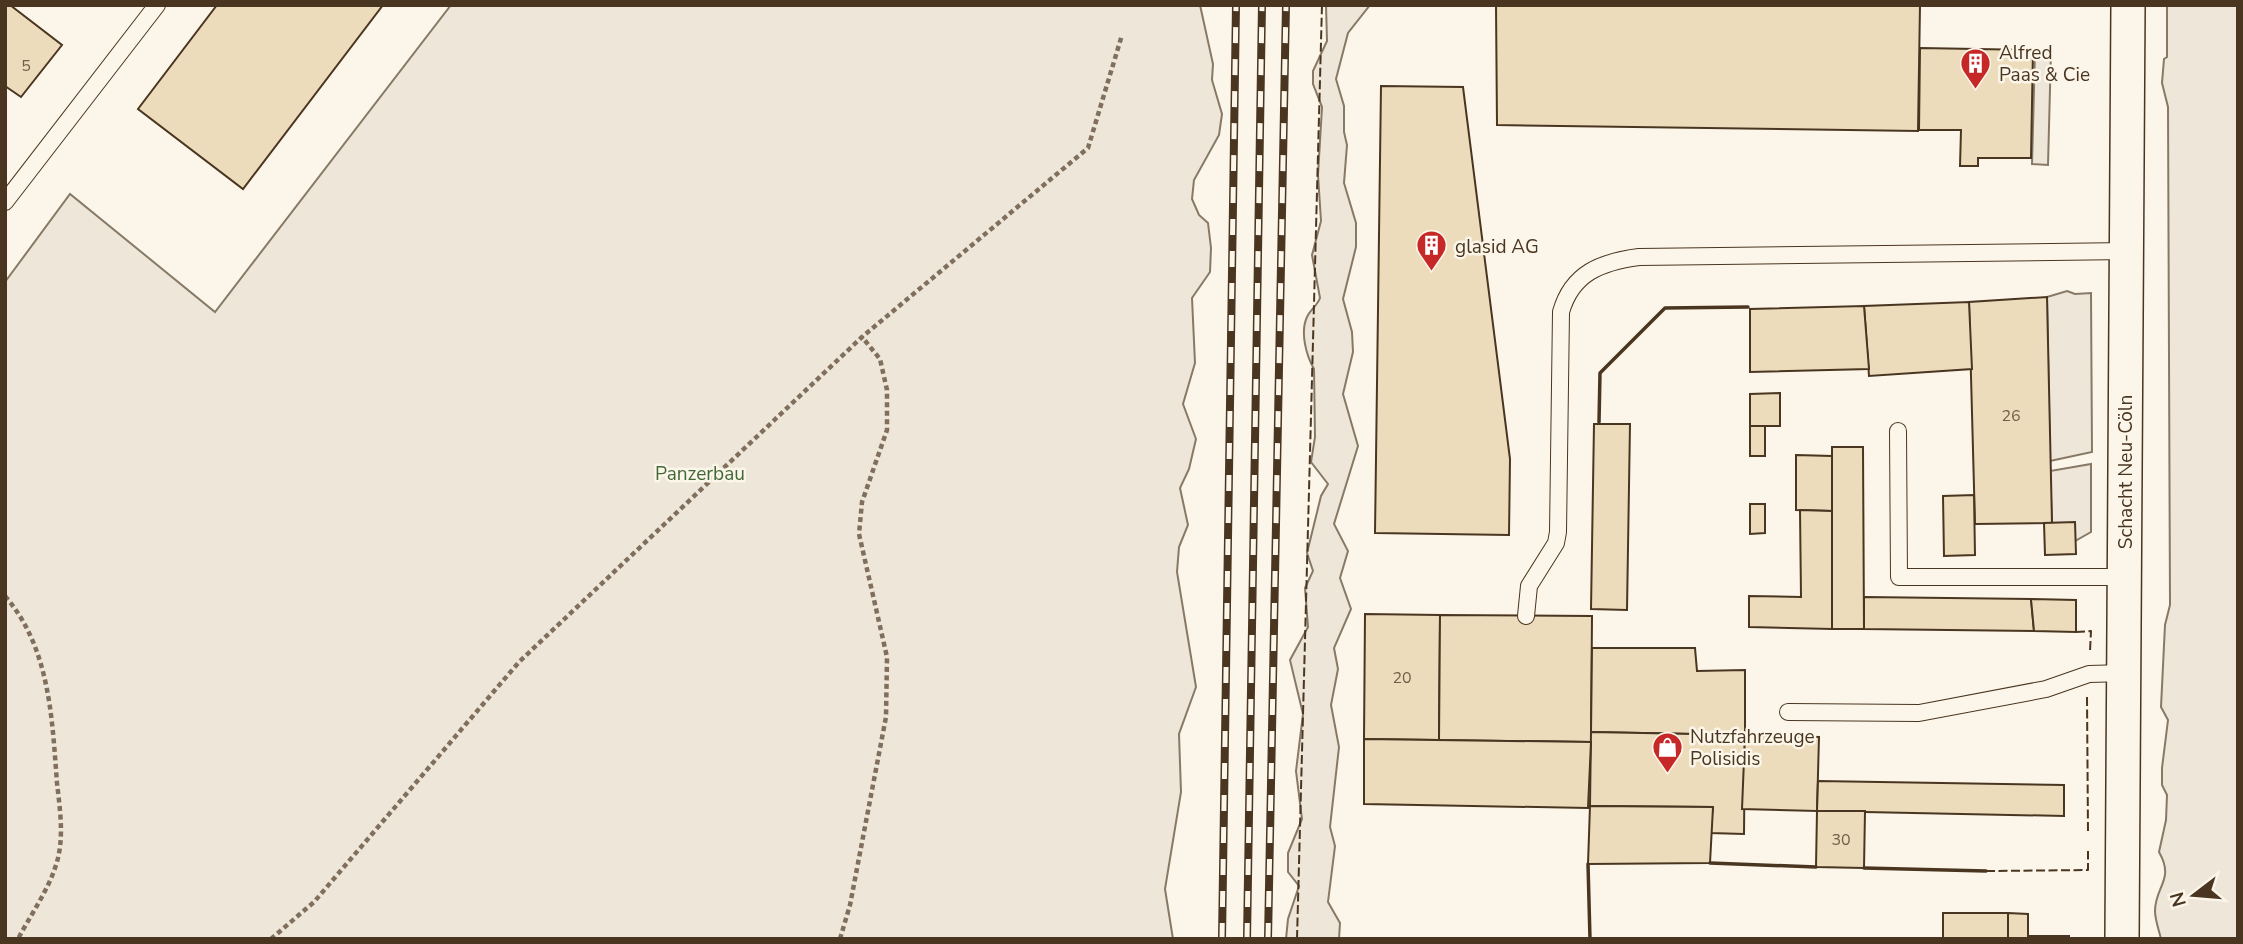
<svg xmlns="http://www.w3.org/2000/svg" width="2243" height="944" viewBox="0 0 2243 944" font-family="'Nunito Sans',sans-serif">
  <rect width="100%" height="100%" fill="#fbf6e9"/>
  <g fill="#ede6d9" stroke="#887966" stroke-width="2">
    <polygon points="451,5 1200,5 1213,64 1212,80 1222,114 1219,135 1194,180 1192,199 1199,215 1208,223 1211,248 1210,272 1192,298 1195,363 1183,404 1196,439 1189,469 1180,488 1188,525 1179,547 1177,572 1196,687 1179,734 1181,792 1165,889 1173,939 5,939 5,282 70,194 215,312"/>
    <path d="M1326,5H1370L1348,33L1336,79L1344,106V132L1347,145L1344,183L1356,223V247L1343,299L1352,332L1353,352L1343,394L1358,446L1334,524L1348,551L1340,578L1351,609L1334,648L1338,669L1331,705L1339,747L1330,827L1335,846L1328,902L1340,923L1339,939H1286L1288,919L1299,886L1288,872V853L1302,819L1296,771L1303,714L1290,660L1308,627L1305,588L1313,571L1307,553L1321,496L1328,484L1311,462L1315,437L1314,369C1306,355 1300,332 1307,317C1310,310 1317,306 1320,298L1312,255L1321,221L1318,175L1322,107L1313,84V71L1327,41Z"/>
    <path d="M2167,5H2238V939H2161C2159,930 2155,920 2155,911C2155,886 2175,880 2159,852L2166,820L2167,795L2162,785V768L2168,720L2161,707L2165,625L2170,605L2168,107L2162,83L2164,59L2167,57Z"/>
    <polygon points="2035,51 2051,51 2048,165 2032,164"/>
    <polygon points="2067,291 2075,294 2091,293 2092,452 2050,461 2047,297"/>
    <polygon points="2091,464 2091,532 2075,541 2052,523 2050,471"/>
  </g>
  <g fill="#ecdcbc" stroke="#4a3520" stroke-width="2">
    <polygon points="5,5 10,5 62,45 21,97 5,86"/>
    <polygon points="217,5 383,5 243,189 138,109"/>
    <polygon points="1496,5 1920,5 1918,131 1497,125"/>
    <polygon points="1920,48 2033,50 2031,158 1978,158 1978,166 1960,166 1961,130 1919,130"/>
    <polygon points="1381,86 1463,87 1510,459 1509,535 1375,533"/>
    <polygon points="2047,297 2052,523 1975,524 1969,302"/>
    <polygon points="1969,302 1972,369 1869,376 1864,306"/>
    <polygon points="1864,306 1869,369 1750,372 1750,309"/>
    <polygon points="1780,393 1780,426 1750,426 1750,394"/>
    <polygon points="1594,424 1630,424 1627,610 1591,609"/>
    <rect x="1750" y="426" width="15" height="30"/>
    <polygon points="1832,447 1863,447 1864,629 1832,629"/>
    <polygon points="1796,455 1832,456 1832,511 1796,510"/>
    <polygon points="1974,495 1975,555 1944,556 1943,496"/>
    <polygon points="1750,504 1765,504 1765,533 1750,534"/>
    <polygon points="1800,510 1832,511 1832,629 1749,627 1749,596 1801,597"/>
    <polygon points="2075,522 2076,554 2045,555 2044,523"/>
    <polygon points="1864,597 2031,599 2034,631 1864,629"/>
    <polygon points="2031,599 2076,600 2076,632 2034,631"/>
    <polygon points="1365,614 1440,615 1439,740 1364,739"/>
    <polygon points="1440,615 1592,616 1591,742 1439,740"/>
    <polygon points="1592,648 1695,648 1697,671 1745,670 1745,735 1591,732"/>
    <polygon points="1591,732 1745,735 1744,834 1710,833 1713,807 1590,806"/>
    <polygon points="1745,735 1819,737 1817,811 1742,809"/>
    <polygon points="1364,739 1591,742 1588,808 1364,804"/>
    <polygon points="1818,781 2064,785 2064,816 1817,811"/>
    <polygon points="1590,806 1713,807 1710,863 1588,864"/>
    <polygon points="1817,811 1865,811 1864,868 1816,867"/>
    <rect x="1943" y="913" width="65" height="26"/>
    <polygon points="2008,913 2028,914 2028,936 2069,936 2069,939 2008,939"/>
  </g>
  <g fill="none" stroke-linecap="round" stroke-linejoin="round">
    <defs>
      <g id="lane">
        <polyline points="5,202 157,5"/>
        <polyline points="1898,431 1899,577 2125,577"/>
        <path d="M1526,616L1529,586L1556,543L1558,532L1561,312C1572,273 1601,262 1639,257L2128,251"/>
        <polyline points="1788,712 1919,713 2046,689 2089,674 2125,673"/>
      </g>
      <polyline id="street" points="2122,939 2128,5"/>
    </defs>
    <use href="#lane" stroke="#4a3520" stroke-width="18"/>
    <use href="#street" stroke="#4a3520" stroke-width="36"/>
    <g stroke="#7f6f5c" stroke-width="4.5" stroke-dasharray="5 3.5" stroke-linecap="butt">
      <path d="M5,596C50,648 52,718 57,783C60,810 65,841 55,868C47,892 30,916 18,939"/>
      <polyline points="271,939 314,902 519,662 862,337 1088,148 1122,35"/>
      <polyline points="840,939 850,905 886,717 887,657 859,534 862,502 887,430 887,390 880,359 862,337"/>
    </g>
    <use href="#lane" stroke="#fbf6e9" stroke-width="16"/>
    <use href="#street" stroke="#fbf6e9" stroke-width="33"/>
    <defs>
      <g id="rail">
        <polyline points="1222,939 1236,5"/>
        <polyline points="1247,939 1262,5"/>
        <polyline points="1268,939 1286,5"/>
      </g>
    </defs>
    <use href="#rail" stroke="#4a3520" stroke-width="8"/>
    <use href="#rail" stroke="#fbf6e9" stroke-width="5" stroke-dasharray="16" stroke-linecap="butt"/>
    <g stroke="#4a3520" stroke-width="2" stroke-dasharray="9 3.5" stroke-linecap="butt">
      <polyline points="2076,632 2091,631 2090,651"/>
      <polyline points="2087,697 2088,833"/>
      <polyline points="1986,871 2088,870 2088,851"/>
      <polyline points="1297,939 1322,5"/>
    </g>
    <g stroke="#4a3520" stroke-width="3.5">
      <polyline points="1599,422 1600,373 1665,308 1748,307"/>
      <polyline points="1710,863 1816,867"/>
      <polyline points="1588,864 1590,939"/>
      <polyline points="1864,868 1986,871"/>
    </g>
  </g>
  <defs>
    <symbol id="building-pin" viewBox="-11 -11 22 30"><path d="M0 17L-7.5 6A9.5 9.5 0 1 1 7.5 6Z" fill="#c62828" stroke="#fbf6e9"/><path d="M-4-6H4V6H1V3H-1V6H-4ZM-2.5-4.3h1.7v1.8h-1.7ZM.8-4.3h1.7v1.8H.8ZM-2.5-1h1.7V.8h-1.7ZM.8-1h1.7V.8H.8Z" fill="#fff"/></symbol>
    <symbol id="shop-pin" viewBox="-11 -11 22 30"><path d="M0 17L-7.5 6A9.5 9.5 0 1 1 7.5 6Z" fill="#c62828" stroke="#fbf6e9"/><path d="M-5-2.5h2.3a2.7 3.5 0 0 1 5.4 0H5L5.5 6h-11ZM-1.5-2.5h3a1.5 2.3 0 0 0-3 0Z" fill="#fff"/></symbol>
  </defs>
  <g fill-rule="evenodd">
    <use href="#building-pin" x="1958" y="46" width="35" height="47"/>
    <use href="#building-pin" x="1414" y="228" width="35" height="47"/>
    <use href="#shop-pin" x="1650" y="730" width="35" height="47"/>
  </g>
  <g text-anchor="middle" stroke-width="5" stroke-linejoin="round" paint-order="stroke">
    <g font-size="16" fill="#725f47">
      <text x="26" y="71">5</text>
      <text x="2011" y="421">26</text>
      <text x="1402" y="683">20</text>
      <text x="1841" y="845">30</text>
    </g>
    <g font-size="19" fill="#4a3520" stroke="#fbf6e9" text-anchor="start">
      <text x="1999" y="59">Alfred<tspan x="1999" dy="22">Paas &amp; Cie</tspan></text>
      <text x="1455" y="253">glasid AG</text>
      <text x="1690" y="743">Nutzfahrzeuge<tspan x="1690" dy="22">Polisidis</tspan></text>
    </g>
    <g font-size="19" fill="#4a3520" stroke="#fbf6e9">
      <text transform="translate(2125 472) rotate(-90)" y="7">Schacht Neu-Cöln</text>
    </g>
    <g font-size="19" fill="#436837" stroke="#fbf6e9">
      <text x="700" y="480">Panzerbau</text>
    </g>
  </g>
  <rect width="2243" height="944" fill="none" stroke="#4a3520" stroke-width="14"/>
  <g transform="translate(2194 895) rotate(254)" stroke="#fbf6e9" stroke-width="5" paint-order="stroke">
  <path d="M0-5L12 26L0 18L-12 26Z" fill="#4a3520"/>
  <text y="-10" font-size="19" font-weight="bold" text-anchor="middle" fill="#4a3520">N</text>
  </g>
</svg>
